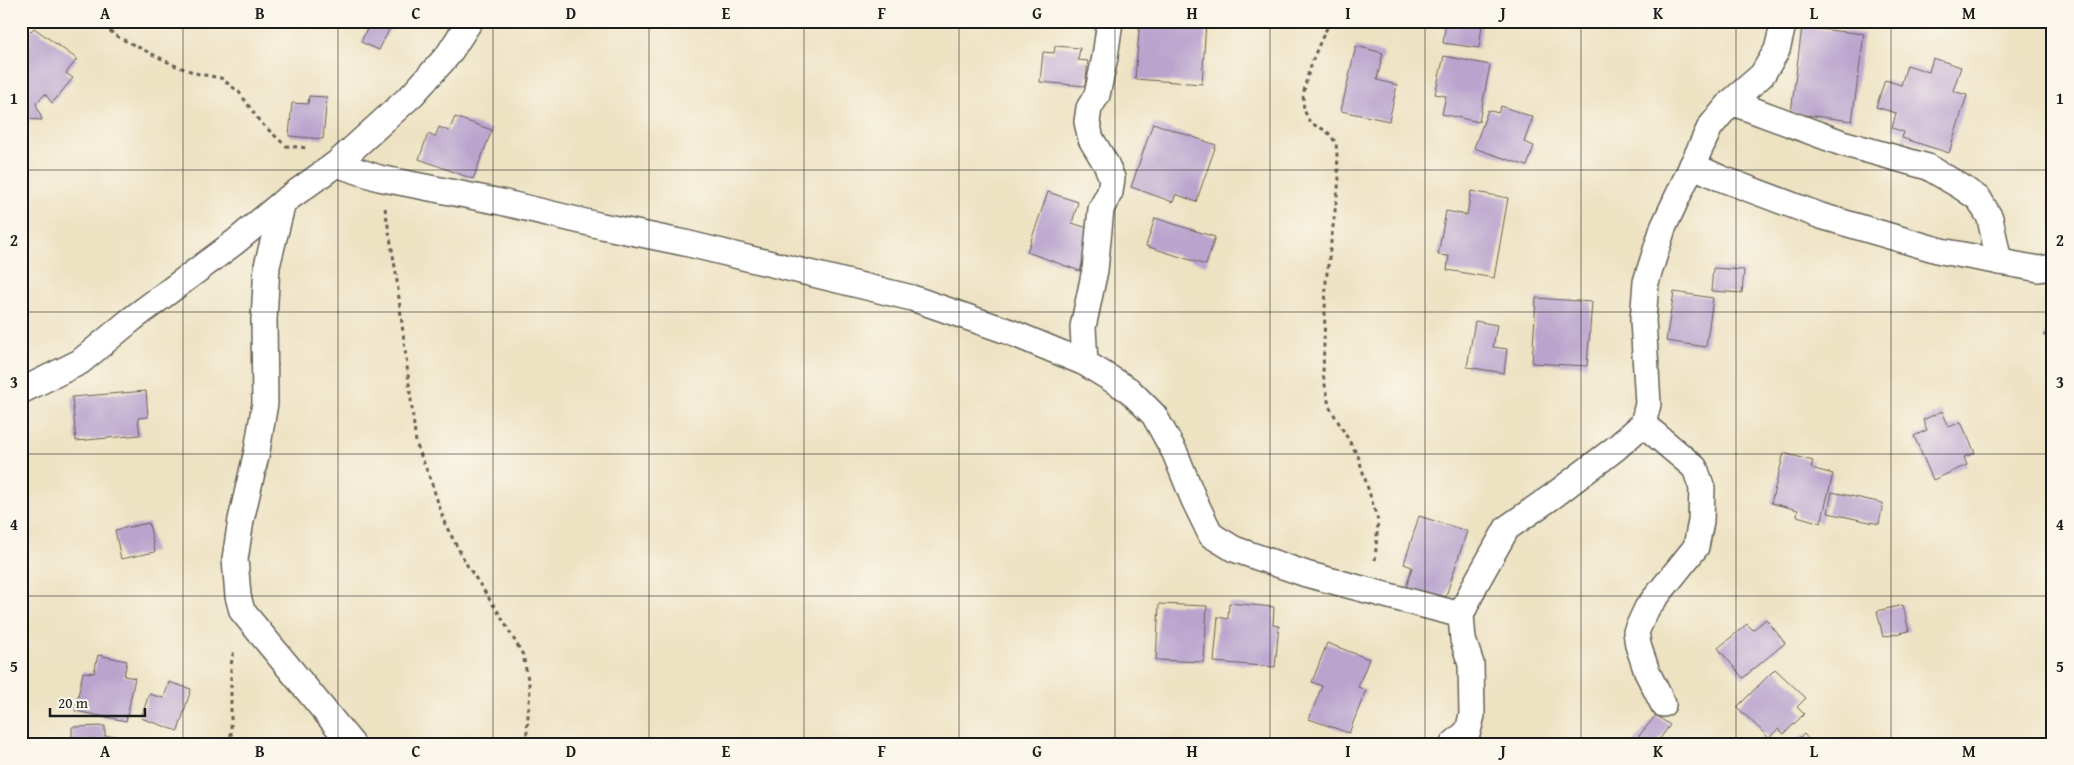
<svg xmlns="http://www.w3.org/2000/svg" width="2074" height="765" viewBox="0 0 2074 765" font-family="'Gentium Book Plus',serif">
  <rect width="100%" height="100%" fill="#fbf7ec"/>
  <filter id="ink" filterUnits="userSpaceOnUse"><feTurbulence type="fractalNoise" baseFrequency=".02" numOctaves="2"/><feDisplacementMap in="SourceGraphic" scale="10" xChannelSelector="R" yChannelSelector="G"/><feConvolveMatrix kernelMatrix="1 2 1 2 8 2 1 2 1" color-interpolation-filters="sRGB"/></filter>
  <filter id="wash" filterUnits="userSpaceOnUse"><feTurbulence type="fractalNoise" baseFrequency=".0096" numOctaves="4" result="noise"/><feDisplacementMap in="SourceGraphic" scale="20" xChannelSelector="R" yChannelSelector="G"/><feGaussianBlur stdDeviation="1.12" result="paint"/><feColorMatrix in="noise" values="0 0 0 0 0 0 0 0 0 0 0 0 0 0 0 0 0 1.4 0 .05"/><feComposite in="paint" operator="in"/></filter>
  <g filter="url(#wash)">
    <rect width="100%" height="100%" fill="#ede2c2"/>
    <g id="blocks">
      <g fill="#baa4ce">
        <polygon points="371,21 393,22 379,50 361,42"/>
        <polygon points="1140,21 1206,22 1202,84 1135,79"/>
        <polygon points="1446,21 1482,25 1479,48 1443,43"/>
        <polygon points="1802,27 1864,34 1852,121 1791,113"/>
        <polygon points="34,28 77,59 66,73 73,78 52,103 45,94 36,103 42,120 21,119 21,41"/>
        <polygon points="1055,46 1080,48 1078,60 1088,61 1085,86 1040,82 1043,52 1054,53"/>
        <polygon points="1356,46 1383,53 1377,80 1397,85 1389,121 1341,111"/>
        <polygon points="1444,56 1490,65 1479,122 1442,114 1446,96 1435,94"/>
        <polygon points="1933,58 1961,67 1953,91 1967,95 1949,153 1902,138 1904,132 1892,128 1896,113 1876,107 1885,80 1901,85 1907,65 1929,72"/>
        <polygon points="309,96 327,97 323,139 289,136 292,103 308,104"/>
        <polygon points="1501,106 1533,117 1524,142 1534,146 1527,166 1474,148 1488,110 1498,113"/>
        <polygon points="455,117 492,130 473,179 419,159 428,134 435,137 439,127 449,131"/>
        <polygon points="1153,123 1216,145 1196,202 1176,194 1173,202 1131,187"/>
        <polygon points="1471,191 1508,198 1494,278 1447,270 1449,256 1438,255 1446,211 1467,215"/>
        <polygon points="1048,192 1078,202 1072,223 1094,230 1080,271 1027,252"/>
        <polygon points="1155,218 1215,237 1206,265 1146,246"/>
        <polygon points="1713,268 1744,270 1742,293 1711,291"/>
        <polygon points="1674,292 1713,298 1706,347 1666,341"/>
        <polygon points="1536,298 1592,302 1587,366 1532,363"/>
        <polygon points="1475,321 1497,325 1493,347 1507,349 1504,373 1467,367"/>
        <polygon points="2053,328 2053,346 2044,335"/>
        <polygon points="146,391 148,417 138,418 140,435 76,441 72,397"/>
        <polygon points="1942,411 1949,427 1961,422 1975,453 1964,457 1967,465 1933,480 1914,436 1927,430 1923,420"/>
        <polygon points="1784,453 1813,461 1811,468 1833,474 1821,523 1797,516 1798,510 1771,503"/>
        <polygon points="1832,492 1883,503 1879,524 1828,513"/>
        <polygon points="1419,516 1467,531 1445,599 1406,588 1412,567 1404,564"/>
        <polygon points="149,523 155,552 121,559 115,530"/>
        <polygon points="1229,603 1274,607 1273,625 1279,626 1275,667 1214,662 1218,617 1228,619"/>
        <polygon points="1159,604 1207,606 1204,662 1156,660"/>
        <polygon points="1903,605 1909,631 1883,637 1877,611"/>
        <polygon points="1766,619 1785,643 1743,678 1718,648 1747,624 1753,630"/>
        <polygon points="1327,643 1369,659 1358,687 1366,690 1349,733 1309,719 1322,686 1312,682"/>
        <polygon points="98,655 127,661 124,676 135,678 126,721 75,711 83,672 94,673"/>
        <polygon points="1775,669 1806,698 1797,707 1804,714 1784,734 1778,729 1769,738 1737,707"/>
        <polygon points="169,682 191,689 178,731 141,718 149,694 164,698"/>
        <polygon points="1656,715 1670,725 1656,744 1636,744 1634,742"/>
        <polygon points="105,726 105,736 117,736 117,744 72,744 72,727"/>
        <polygon points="1804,734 1812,744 1792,744"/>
      </g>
    </g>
  </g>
  <g filter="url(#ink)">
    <use href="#blocks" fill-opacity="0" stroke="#656156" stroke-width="1"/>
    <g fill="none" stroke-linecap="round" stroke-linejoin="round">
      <defs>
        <g id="minor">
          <polyline points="1731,102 1842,143 1928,167 1960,186 1979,199 1990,218 1999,262"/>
          <polyline points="336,164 379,178 501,202 602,226 685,243 912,298 1010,332 1085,363 1129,390 1154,415 1175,453 1194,500 1211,535 1234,549 1306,574 1461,615"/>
          <polyline points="1692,165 1720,178 1821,216 1941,251 2039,269 2053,267"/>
          <polyline points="283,202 267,266 264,320 265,403 257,451 241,520 235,559 238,596 242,611 352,744"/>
          <polyline points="1085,363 1083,327 1095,270 1101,209 1110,192 1112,178 1106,164 1091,139 1087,122 1089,108 1097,95 1105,57 1110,21"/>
          <polyline points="21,391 80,362 132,319 235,242 283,202 336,164 413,94 448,55 470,21"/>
          <polyline points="1643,424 1695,468 1702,488 1701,521 1696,547 1647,608 1636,632 1638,645 1647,672 1663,704"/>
          <polyline points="1453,744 1468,731 1472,715 1471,664 1463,640 1461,615 1475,585 1507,528 1553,496 1616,448 1643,424 1648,404 1643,320 1646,282 1663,228 1710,127 1731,102 1762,75 1777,50 1784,21"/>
        </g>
      </defs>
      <use href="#minor" stroke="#656156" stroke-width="28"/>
      <g stroke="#656156" stroke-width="3" stroke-dasharray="4 4" stroke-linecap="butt">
        <polyline points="97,21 118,37 176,66 199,74 221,78 239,92 260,122 286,146 309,148"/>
        <path d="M1331,21C1320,39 1299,88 1304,108C1305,113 1308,118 1310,123L1327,131L1336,143L1339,180L1326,281L1323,374L1329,406L1358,456L1378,521L1375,562"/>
        <polyline points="385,208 396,273 416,443 431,481 445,524 467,565 500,615 523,655 530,689 526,744"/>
        <polyline points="231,744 231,665 234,649"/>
      </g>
      <use href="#minor" stroke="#fff" stroke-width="25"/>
    </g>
  </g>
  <path fill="none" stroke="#1c1c1c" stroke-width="1" stroke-opacity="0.55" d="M183,21V744M338,21V744M493,21V744M649,21V744M804,21V744M959,21V744M1115,21V744M1270,21V744M1425,21V744M1581,21V744M1736,21V744M1891,21V744M21,170H2053M21,312H2053M21,454H2053M21,596H2053"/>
  <rect width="2074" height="765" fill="none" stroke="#fbf7ec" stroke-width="55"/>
  <path d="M50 708v8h95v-8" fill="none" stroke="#1c1c1c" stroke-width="2.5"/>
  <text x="58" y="708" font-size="15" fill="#1c1c1c" stroke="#fbf7ec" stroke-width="4" paint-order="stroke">20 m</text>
  <rect x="28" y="28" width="2018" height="710" fill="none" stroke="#1c1c1c" stroke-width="2"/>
  <g font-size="16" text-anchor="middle" font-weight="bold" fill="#1c1c1c">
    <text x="105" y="19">A</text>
    <text x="260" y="19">B</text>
    <text x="416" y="19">C</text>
    <text x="571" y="19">D</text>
    <text x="726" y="19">E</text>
    <text x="882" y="19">F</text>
    <text x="1037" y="19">G</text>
    <text x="1192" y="19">H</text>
    <text x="1348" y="19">I</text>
    <text x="1503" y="19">J</text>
    <text x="1658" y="19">K</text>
    <text x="1814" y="19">L</text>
    <text x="1969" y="19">M</text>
    <text x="14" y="104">1</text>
    <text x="2060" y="104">1</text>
    <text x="14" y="246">2</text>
    <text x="2060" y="246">2</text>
    <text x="14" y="388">3</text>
    <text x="2060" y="388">3</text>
    <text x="14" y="530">4</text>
    <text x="2060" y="530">4</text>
    <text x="14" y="672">5</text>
    <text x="2060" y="672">5</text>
    <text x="105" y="757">A</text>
    <text x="260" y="757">B</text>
    <text x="416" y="757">C</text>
    <text x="571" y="757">D</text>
    <text x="726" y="757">E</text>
    <text x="882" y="757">F</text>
    <text x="1037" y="757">G</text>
    <text x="1192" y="757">H</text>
    <text x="1348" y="757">I</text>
    <text x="1503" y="757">J</text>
    <text x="1658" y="757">K</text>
    <text x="1814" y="757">L</text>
    <text x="1969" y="757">M</text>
  </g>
</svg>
